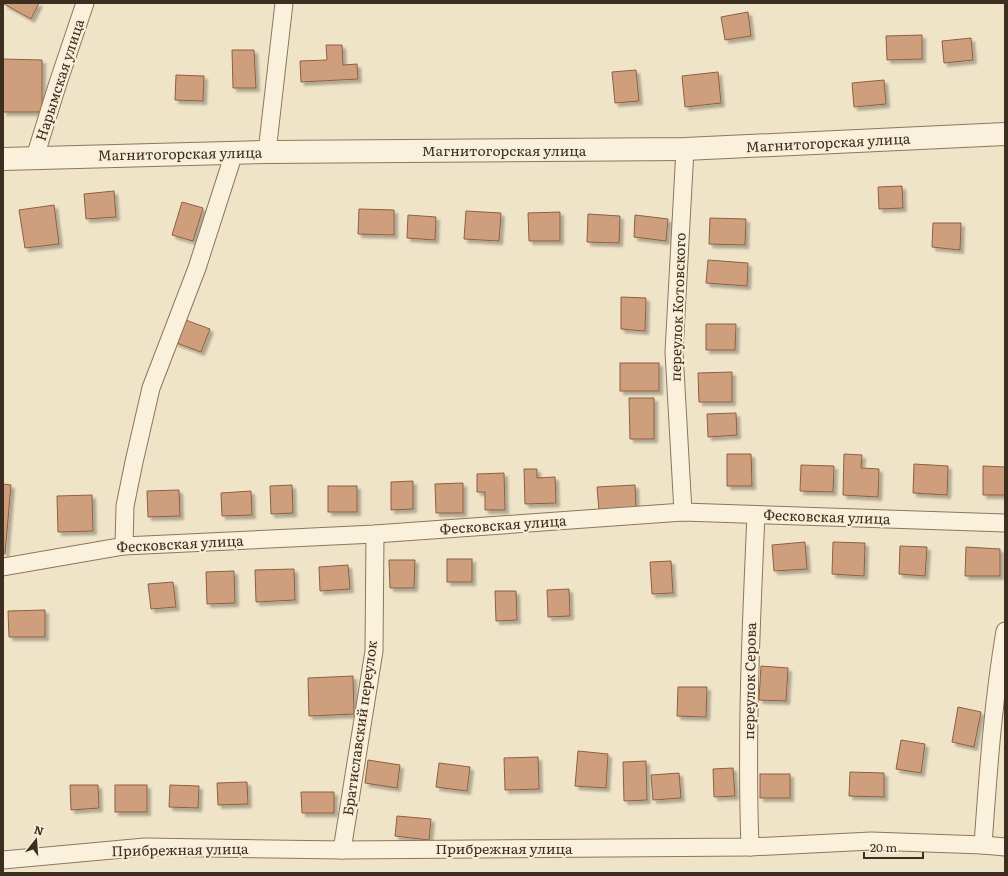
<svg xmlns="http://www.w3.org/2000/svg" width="1008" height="876" viewBox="0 0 1008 876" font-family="Literata,serif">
  <defs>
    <filter id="shadow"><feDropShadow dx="3.5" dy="3.5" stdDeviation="1" flood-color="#0004"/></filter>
  </defs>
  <rect width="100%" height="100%" fill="#f0e4c8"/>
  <g fill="#cf9f7d" stroke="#8d5f41" filter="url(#shadow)">
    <polygon points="4,3 39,3 31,19 4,4"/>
    <polygon points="748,12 751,36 725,40 721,17"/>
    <polygon points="922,35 922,59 887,60 886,36"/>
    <polygon points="971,38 973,60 944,63 942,41"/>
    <polygon points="326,45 342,45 343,65 357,64 358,79 301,82 300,61 327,60"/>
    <polygon points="232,50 254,50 256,88 233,88"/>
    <polygon points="3,59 42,60 42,112 3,112"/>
    <polygon points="636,70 639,101 615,103 612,72"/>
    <polygon points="718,72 721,103 685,107 682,76"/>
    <polygon points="176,75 204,76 203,101 175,100"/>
    <polygon points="884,80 886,104 854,107 852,83"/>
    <polygon points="902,186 903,208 879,209 878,187"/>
    <polygon points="114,191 116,217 86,219 84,194"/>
    <polygon points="182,202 203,208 193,241 172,235"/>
    <polygon points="54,205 59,244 25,248 19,210"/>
    <polygon points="359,209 394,210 394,235 358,234"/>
    <polygon points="466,211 501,213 499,241 464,239"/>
    <polygon points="560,212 560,241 529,241 528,213"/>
    <polygon points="588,214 620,216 619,243 587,242"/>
    <polygon points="408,215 436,217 435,240 407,238"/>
    <polygon points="635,215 668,219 666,241 634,237"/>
    <polygon points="710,218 746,219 745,245 709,244"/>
    <polygon points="933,223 961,223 960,250 932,247"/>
    <polygon points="708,260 748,263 747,286 706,283"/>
    <polygon points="621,297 646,298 645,331 621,329"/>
    <polygon points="183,319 210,329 201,352 174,342"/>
    <polygon points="706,324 736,324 735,350 706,350"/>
    <rect x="620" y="363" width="39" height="28"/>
    <polygon points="732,372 732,402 699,402 698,373"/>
    <polygon points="629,398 654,398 654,439 630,439"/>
    <polygon points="736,413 737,435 708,437 707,414"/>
    <polygon points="727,454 751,454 752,486 727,486"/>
    <polygon points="844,454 862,455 861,468 879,469 878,497 843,495"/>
    <polygon points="914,464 948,466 947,495 913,493"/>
    <polygon points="801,465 834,466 833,492 800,491"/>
    <polygon points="983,466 1005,467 1005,495 983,495"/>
    <polygon points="524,469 537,469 537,478 555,477 556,503 525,504"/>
    <polygon points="504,473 505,510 485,510 485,492 477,492 477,474"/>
    <polygon points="413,481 413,509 391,510 391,482"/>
    <polygon points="463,483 463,513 436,513 435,484"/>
    <polygon points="3,484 11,485 5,554 3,553"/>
    <polygon points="292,485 293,513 271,514 270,486"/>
    <polygon points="635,485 636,508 599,511 597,487"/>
    <rect x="328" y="486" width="29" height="26"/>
    <polygon points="179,490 180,516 148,517 147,491"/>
    <polygon points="251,491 252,515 222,516 221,493"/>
    <polygon points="92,495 93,531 58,532 57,496"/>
    <polygon points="805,542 807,569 774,571 772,545"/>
    <polygon points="833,542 865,543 864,576 832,574"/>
    <polygon points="900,546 927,547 925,576 899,574"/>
    <polygon points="966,547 1000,549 1000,576 965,576"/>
    <rect x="447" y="559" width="25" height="23"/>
    <polygon points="389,560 415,560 414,588 390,588"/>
    <polygon points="671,561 673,593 652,594 650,562"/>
    <polygon points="348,565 350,589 320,591 319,567"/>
    <polygon points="294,569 295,600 256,602 255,570"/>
    <polygon points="234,571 235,603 207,604 206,572"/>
    <polygon points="173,582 176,607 151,609 148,584"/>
    <polygon points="569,589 570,616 548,617 547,590"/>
    <polygon points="495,591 516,591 517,620 496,621"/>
    <polygon points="45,610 45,637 9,637 8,611"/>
    <polygon points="761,666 788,668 786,701 759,700"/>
    <polygon points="353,676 354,714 309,716 308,678"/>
    <polygon points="678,687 707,687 706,717 677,716"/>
    <polygon points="958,707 981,712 974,747 952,742"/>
    <polygon points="901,740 925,744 921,773 896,769"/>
    <polygon points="578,751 608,754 606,788 575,786"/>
    <polygon points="538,757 539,789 505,790 504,758"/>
    <polygon points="368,760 400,765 397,788 365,783"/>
    <polygon points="646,761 647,800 624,801 623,762"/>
    <polygon points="439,763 470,767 467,791 436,787"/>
    <polygon points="733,768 735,796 714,797 713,769"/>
    <polygon points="850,772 884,773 884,797 849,796"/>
    <polygon points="679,773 681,798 653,800 651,775"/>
    <rect x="760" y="774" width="30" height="24"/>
    <polygon points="247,782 248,804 218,805 217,783"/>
    <polygon points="70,785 98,785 99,808 71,810"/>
    <rect x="115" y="785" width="32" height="27"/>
    <polygon points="170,785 199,786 198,808 169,807"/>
    <polygon points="301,792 334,792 334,813 302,813"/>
    <polygon points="397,816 431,819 429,840 395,836"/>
  </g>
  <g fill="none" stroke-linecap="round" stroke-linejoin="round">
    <defs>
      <g id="minor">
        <polyline points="267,152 284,3"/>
        <polyline points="35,157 58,83 85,3"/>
        <polyline points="683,512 674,352 685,149"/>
        <polyline points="124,546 125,506 134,462 151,388 197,268 234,153"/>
        <polyline points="3,567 124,546 375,534 683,512 1005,523"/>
        <path d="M983,845C988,774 993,701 1005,631"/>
        <path d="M750,847C746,736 751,626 756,515"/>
        <polyline points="342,850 374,651 375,534"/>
        <polyline points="3,860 145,847 342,850 750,847 871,841 983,845 1005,847"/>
      </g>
      <polyline id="tertiary" points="3,159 267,152 685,149 1005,134"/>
    </defs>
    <use href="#minor" stroke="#8d765c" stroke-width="19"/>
    <use href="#tertiary" stroke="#8d765c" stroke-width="24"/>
    <use href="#minor" stroke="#faf1dc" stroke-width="17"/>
    <use href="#tertiary" stroke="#faf1dc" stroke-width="22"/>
  </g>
  <g text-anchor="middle" stroke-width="4" stroke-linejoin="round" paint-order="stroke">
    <g font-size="14" fill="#3d2e20" stroke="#f7eed8">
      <text transform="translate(60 80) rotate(-72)" y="5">Нарымская улица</text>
      <text transform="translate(828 143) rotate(-3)" y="5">Магнитогорская улица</text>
      <text x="504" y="156">Магнитогорская улица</text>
      <text transform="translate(180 154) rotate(-1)" y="5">Магнитогорская улица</text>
      <text transform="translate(678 307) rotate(-88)" y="5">переулок Котовского</text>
      <text transform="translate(827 517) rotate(2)" y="5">Фесковская улица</text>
      <text transform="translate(503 525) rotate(-4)" y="5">Фесковская улица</text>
      <text transform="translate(180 544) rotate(-3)" y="5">Фесковская улица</text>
      <text transform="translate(750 681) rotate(-89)" y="5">переулок Серова</text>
      <text transform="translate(360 728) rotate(-82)" y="5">Братиславский переулок</text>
      <text x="504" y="854">Прибрежная улица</text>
      <text transform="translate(180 850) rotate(-1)" y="5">Прибрежная улица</text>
    </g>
  </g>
  <rect width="1008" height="876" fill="none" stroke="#3d2e20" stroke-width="8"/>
  <g transform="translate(36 840) rotate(17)" stroke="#f7eed8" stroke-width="3" paint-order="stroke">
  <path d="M0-3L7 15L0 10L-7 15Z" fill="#3d2e20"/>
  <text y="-6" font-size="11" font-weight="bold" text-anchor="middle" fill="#3d2e20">N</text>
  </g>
  <path d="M864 852v6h59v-6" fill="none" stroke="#3d2e20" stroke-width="2"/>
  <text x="870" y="852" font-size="12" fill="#3d2e20" stroke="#f7eed8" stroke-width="3" paint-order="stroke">20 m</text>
</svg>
